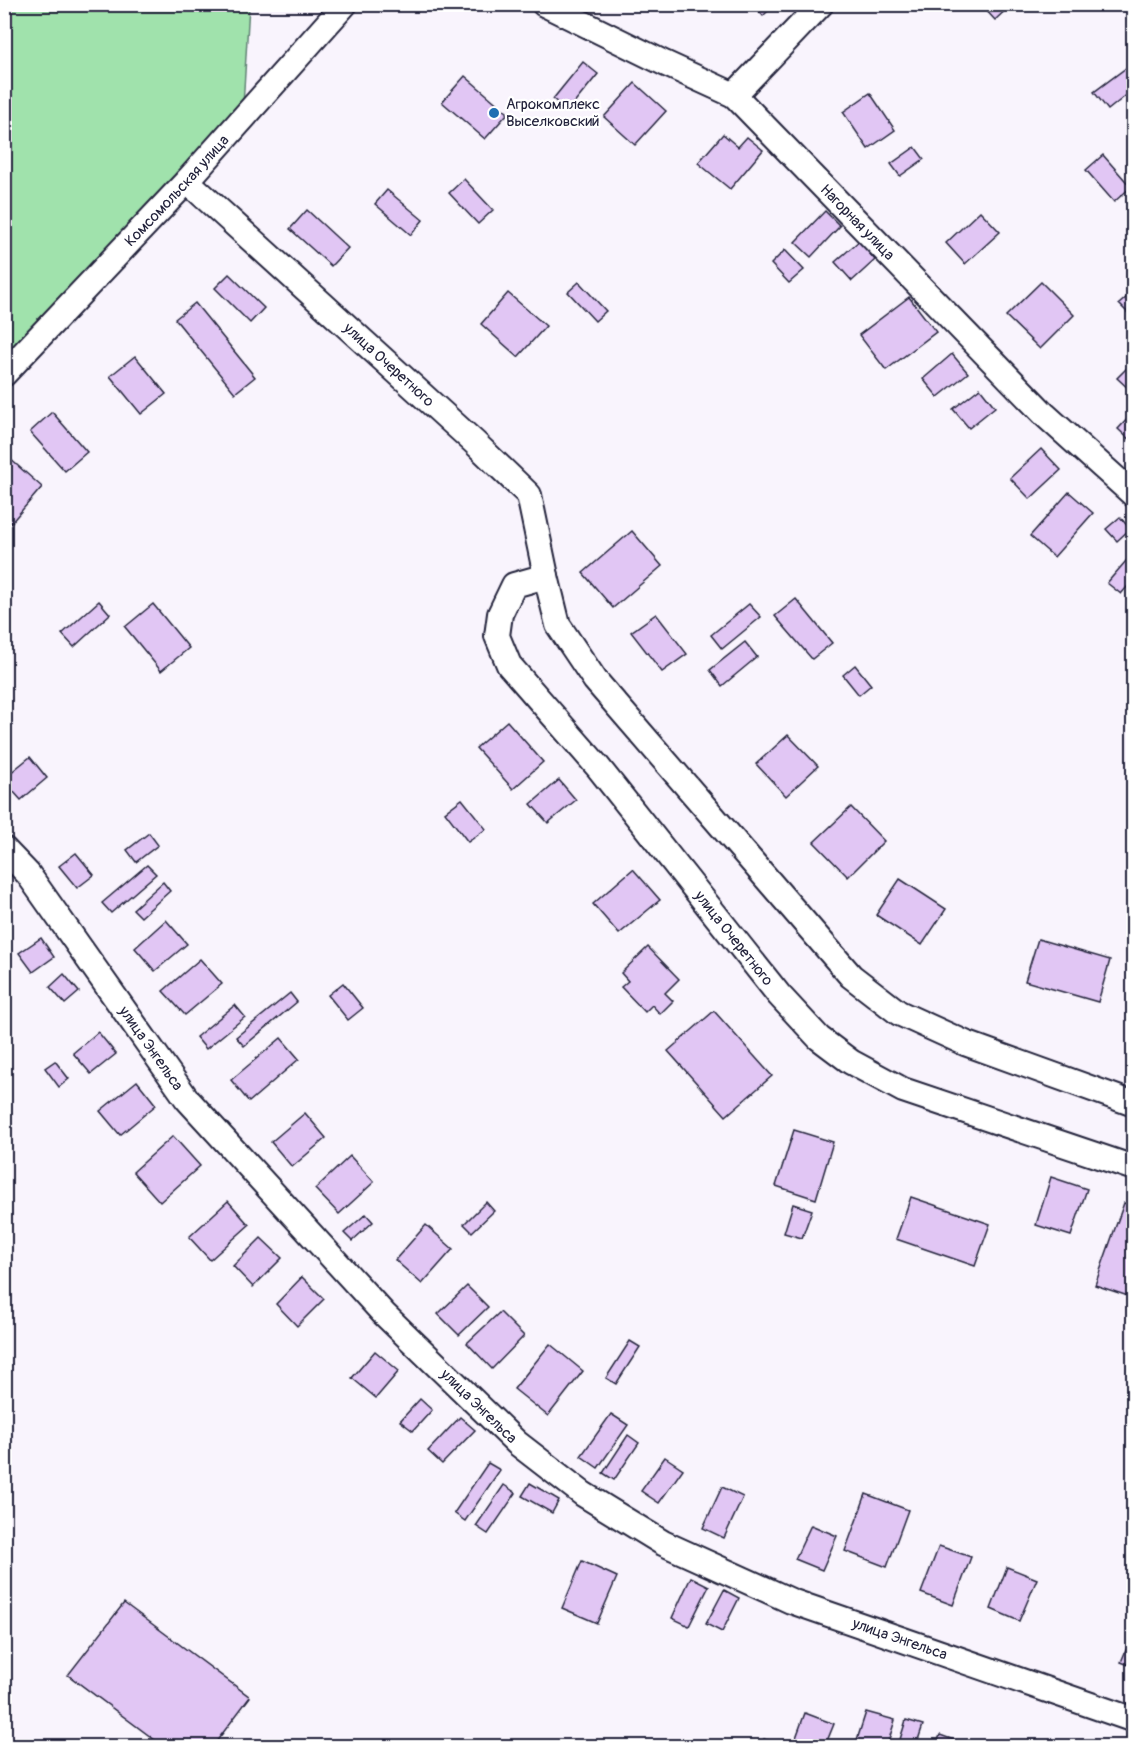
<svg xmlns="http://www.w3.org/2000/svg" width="1138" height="1751" viewBox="0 0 1138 1751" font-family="Pangolin,sans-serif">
  <rect width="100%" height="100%" fill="#f9f4fd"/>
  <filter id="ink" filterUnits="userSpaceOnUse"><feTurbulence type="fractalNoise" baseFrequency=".0167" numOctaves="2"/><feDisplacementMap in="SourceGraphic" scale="12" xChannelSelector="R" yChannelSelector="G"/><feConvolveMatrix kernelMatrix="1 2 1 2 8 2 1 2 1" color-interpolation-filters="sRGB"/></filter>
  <g filter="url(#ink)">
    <polygon fill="#a0e2ac" stroke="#618274" stroke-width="1.5" points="5,5 249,5 243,106 5,360"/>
    <g fill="#e1c6f4" stroke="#22223b" stroke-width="1.5">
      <polygon points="753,4 775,4 763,16"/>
      <polygon points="986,4 1012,4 995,20 983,7"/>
      <polygon points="583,62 598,74 568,111 553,99"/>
      <polygon points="1134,62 1134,89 1108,110 1094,92"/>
      <polygon points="465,76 508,113 485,139 442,102"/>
      <polygon points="635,83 666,111 635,145 604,117"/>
      <polygon points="870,93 895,130 868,149 843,112"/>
      <polygon points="723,134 738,147 747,137 763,150 730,189 698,163"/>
      <polygon points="915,147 924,159 900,176 891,164"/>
      <polygon points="1103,155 1131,187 1114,202 1086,170"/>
      <polygon points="464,179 493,210 478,224 449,193"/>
      <polygon points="387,190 423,220 411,235 375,204"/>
      <polygon points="307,210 348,248 331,266 290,229"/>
      <polygon points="825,211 840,226 811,257 795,242"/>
      <polygon points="980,211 1000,232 965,264 946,243"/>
      <polygon points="859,241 875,260 852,281 835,262"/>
      <polygon points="785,250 804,270 789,283 771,264"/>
      <polygon points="229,274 264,308 250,323 215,288"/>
      <polygon points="579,282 606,311 595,321 568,292"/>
      <polygon points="1041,282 1074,315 1040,349 1006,316"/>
      <polygon points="1134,291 1134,319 1119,304"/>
      <polygon points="508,293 546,326 518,357 481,324"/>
      <polygon points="909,297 936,332 886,370 859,335"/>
      <polygon points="195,303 255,377 235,393 175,319"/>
      <polygon points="952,354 968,373 938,397 923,379"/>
      <polygon points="135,356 166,394 141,414 110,376"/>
      <polygon points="1134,361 1134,388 1131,391 1117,378"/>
      <polygon points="980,388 995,407 969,428 953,409"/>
      <polygon points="52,412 87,452 65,471 30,432"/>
      <polygon points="1134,412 1134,444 1118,429"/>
      <polygon points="1041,449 1061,470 1030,499 1010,478"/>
      <polygon points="9,458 42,487 4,531 4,463"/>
      <polygon points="1069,492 1093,513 1054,557 1030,536"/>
      <polygon points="1120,517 1130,529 1117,541 1106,529"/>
      <polygon points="632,531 662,566 613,608 583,573"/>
      <polygon points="1132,554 1134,556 1134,579 1121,594 1107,583"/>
      <polygon points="796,599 832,643 812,659 775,616"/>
      <polygon points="99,601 110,614 74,647 62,634"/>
      <polygon points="153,604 189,648 161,671 125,627"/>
      <polygon points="749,604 761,617 722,649 711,635"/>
      <polygon points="656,614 687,654 662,672 631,632"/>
      <polygon points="745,642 757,657 722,686 710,670"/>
      <polygon points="855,665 871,685 859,695 843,675"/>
      <polygon points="1134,668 1134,681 1127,675"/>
      <polygon points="507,721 543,762 513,789 476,748"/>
      <polygon points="788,735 818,766 786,796 756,764"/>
      <polygon points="30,757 47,778 21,800 4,781 4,778"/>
      <polygon points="559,780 576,800 548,823 531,804"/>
      <polygon points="462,799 486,829 468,842 445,812"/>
      <polygon points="851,807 884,841 848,877 814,842"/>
      <polygon points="149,833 158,845 136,862 127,850"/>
      <polygon points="76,853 94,875 77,888 59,866"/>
      <polygon points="147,865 156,874 111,913 102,903"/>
      <polygon points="633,869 660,900 619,934 593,904"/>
      <polygon points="900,879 946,909 922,945 876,915"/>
      <polygon points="163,882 170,891 141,917 133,909"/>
      <polygon points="166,920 187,944 155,971 135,948"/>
      <polygon points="41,938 54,957 33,972 19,953"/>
      <polygon points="1038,939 1110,960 1098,1002 1025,981"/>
      <polygon points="648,947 679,979 665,993 673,1001 660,1014 652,1005 645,1012 621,987 628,981 621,973"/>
      <polygon points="200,959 222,984 185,1015 163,991"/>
      <polygon points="64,974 79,992 65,1004 50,987"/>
      <polygon points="343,983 363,1008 348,1020 328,995"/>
      <polygon points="290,993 297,1002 244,1046 236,1037"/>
      <polygon points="235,1005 245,1017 206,1049 196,1037"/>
      <polygon points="714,1011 772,1076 726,1116 668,1051"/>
      <polygon points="98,1032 116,1054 91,1074 73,1053"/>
      <polygon points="281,1038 299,1059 249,1102 231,1080"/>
      <polygon points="55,1061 69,1079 59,1087 45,1068"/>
      <polygon points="137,1081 156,1105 120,1135 100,1111"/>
      <polygon points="305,1113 326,1138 292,1167 271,1142"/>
      <polygon points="794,1130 833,1142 816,1199 776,1186"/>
      <polygon points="173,1136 200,1166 160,1202 133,1172"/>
      <polygon points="350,1156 374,1182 339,1214 315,1189"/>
      <polygon points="1051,1177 1087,1189 1071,1236 1036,1225"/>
      <polygon points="911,1197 990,1224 975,1266 896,1239"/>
      <polygon points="228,1201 249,1225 210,1260 189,1237"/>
      <polygon points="486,1202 494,1211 472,1232 464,1224"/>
      <polygon points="1124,1203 1134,1206 1134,1298 1095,1285"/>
      <polygon points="793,1204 812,1210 802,1238 784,1233"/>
      <polygon points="366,1214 373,1222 352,1241 344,1233"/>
      <polygon points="426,1225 453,1249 422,1284 395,1260"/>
      <polygon points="261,1238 282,1258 253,1287 233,1266"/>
      <polygon points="302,1277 324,1299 297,1326 276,1304"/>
      <polygon points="467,1286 488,1307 459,1335 438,1314"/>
      <polygon points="500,1312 524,1336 492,1369 467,1343"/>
      <polygon points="630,1341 640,1347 616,1384 606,1378"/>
      <polygon points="550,1344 583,1371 548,1416 514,1389"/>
      <polygon points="375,1351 399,1371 376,1398 352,1378"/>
      <polygon points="420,1399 432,1410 413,1431 400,1421"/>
      <polygon points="611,1414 628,1425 598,1468 581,1456"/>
      <polygon points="460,1417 475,1430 442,1464 428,1451"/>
      <polygon points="628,1435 639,1443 614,1480 603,1473"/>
      <polygon points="665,1457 683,1469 659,1503 641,1491"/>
      <polygon points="488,1463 500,1470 465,1521 454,1513"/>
      <polygon points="530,1483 559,1500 552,1513 522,1496"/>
      <polygon points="504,1485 516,1493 488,1534 476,1526"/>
      <polygon points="722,1487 743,1497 724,1538 703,1528"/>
      <polygon points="866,1494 908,1510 887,1567 845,1551"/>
      <polygon points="811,1525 837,1536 822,1570 795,1559"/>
      <polygon points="939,1546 971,1557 953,1605 921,1593"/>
      <polygon points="582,1561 617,1577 597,1623 562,1608"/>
      <polygon points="1007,1567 1037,1579 1019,1621 991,1609"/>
      <polygon points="691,1577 709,1586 689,1626 672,1618"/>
      <polygon points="724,1590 739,1598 722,1632 706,1624"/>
      <polygon points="124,1603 250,1697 213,1746 163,1746 68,1675"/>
      <polygon points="1134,1631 1134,1667 1121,1662"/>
      <polygon points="866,1712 895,1720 887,1746 855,1746"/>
      <polygon points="805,1713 834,1724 825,1746 793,1746"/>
      <polygon points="906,1720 923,1725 916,1746 898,1746"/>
      <polygon points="940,1735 968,1745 967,1746 936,1746"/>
      <polygon points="764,1739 780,1745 780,1746 761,1746"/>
      <polygon points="1044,1742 1056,1746 1042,1746"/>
    </g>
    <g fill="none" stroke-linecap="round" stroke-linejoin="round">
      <defs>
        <g id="street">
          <path id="s1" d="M544,4L664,63L734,95L1045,415L1134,495"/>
          <polyline points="734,95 821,4"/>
          <path id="s2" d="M187,181L474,442L529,495L546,576L514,585L500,614L497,636L509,665L598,767L779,995L819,1038L851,1062L903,1090L1134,1168"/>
          <path id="s3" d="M4,374L187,181L345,4"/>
          <polyline points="546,576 558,625 595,680 851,976 899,1013 965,1043 1134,1104"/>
          <path id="s4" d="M4,849L28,874L187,1099L384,1314L517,1443L583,1494L663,1543L791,1601L1134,1720"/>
        </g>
      </defs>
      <use href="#street" stroke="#22223b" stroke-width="28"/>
      <use href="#street" stroke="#fff" stroke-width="24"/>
    </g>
  </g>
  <circle fill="#1f6fb2" stroke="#fff" stroke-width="2" cx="494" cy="113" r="6"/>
  <g text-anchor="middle" stroke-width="4.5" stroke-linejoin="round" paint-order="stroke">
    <g font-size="15" fill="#22223b" stroke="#fff" text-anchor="start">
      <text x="506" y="109">Агрокомплекс<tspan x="506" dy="17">Выселковский</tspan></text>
    </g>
    <g font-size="15" fill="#22223b" stroke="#fff">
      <text dy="5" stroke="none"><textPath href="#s3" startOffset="252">Комсомольская улица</textPath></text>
      <text dy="5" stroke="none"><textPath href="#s1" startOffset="388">Нагорная улица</textPath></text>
      <text dy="5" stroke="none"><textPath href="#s2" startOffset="273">улица Очеретного</textPath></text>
      <text dy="5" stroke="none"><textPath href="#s2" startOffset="1020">улица Очеретного</textPath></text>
      <text dy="5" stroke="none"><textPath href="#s4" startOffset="248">улица Энгельса</textPath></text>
      <text dy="5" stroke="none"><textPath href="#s4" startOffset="734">улица Энгельса</textPath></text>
      <text dy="5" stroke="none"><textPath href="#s4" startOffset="1220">улица Энгельса</textPath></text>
    </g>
  </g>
  <rect width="1138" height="1751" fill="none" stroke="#fff" stroke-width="24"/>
  <rect x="12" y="12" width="1114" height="1727" fill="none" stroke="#22223b" stroke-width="2" filter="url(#ink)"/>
</svg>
